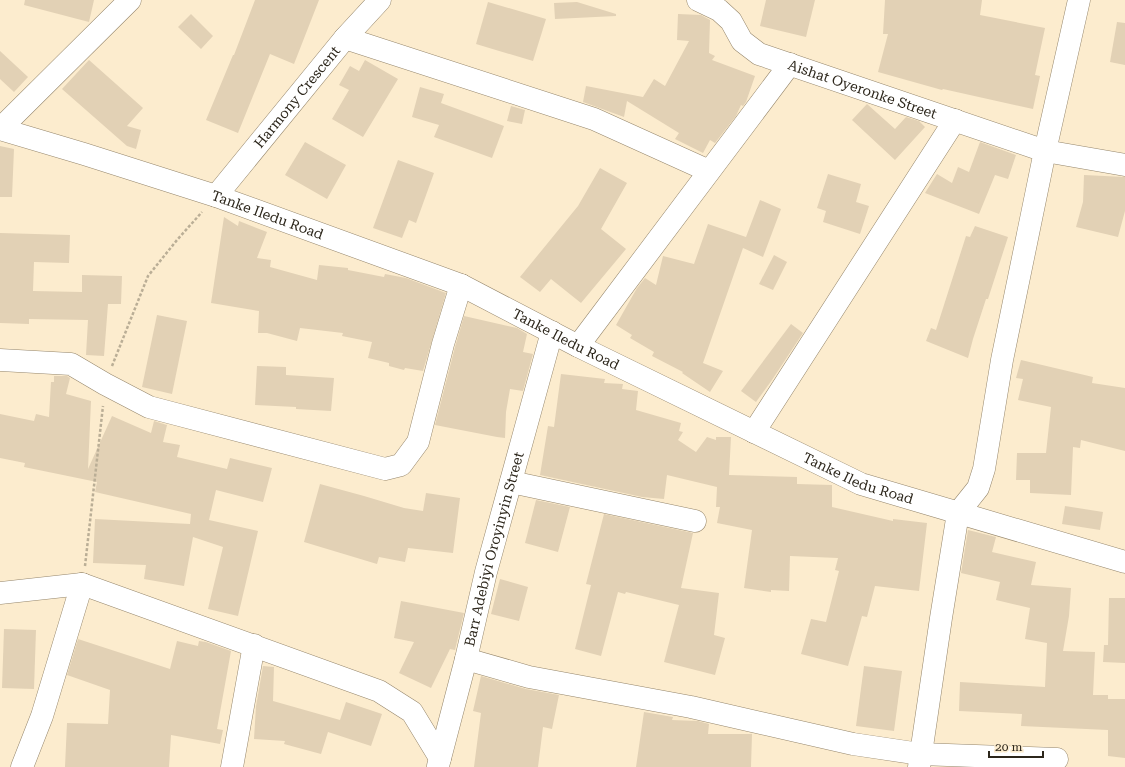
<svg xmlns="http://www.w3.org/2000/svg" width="1125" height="767" viewBox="0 0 1125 767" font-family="'Roboto Serif',serif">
  <rect width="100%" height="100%" fill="#fcecce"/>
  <g fill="#e2d1b5">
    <polygon points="25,0 94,0 89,22 24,5"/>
    <polygon points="255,0 319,0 294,64 270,54 238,133 206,120 233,55 234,55"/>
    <polygon points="766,0 815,0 806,37 760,26"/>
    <polygon points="885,0 982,0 980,15 1045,28 1035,75 1040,76 1033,109 943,89 942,90 878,72 888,34 883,34"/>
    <polygon points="488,2 546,19 533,61 476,44"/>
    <polygon points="577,2 616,14 616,16 555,19 554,3"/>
    <polygon points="191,14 213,36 201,49 178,27"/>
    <polygon points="678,14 701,15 710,20 709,53 715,56 712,60 755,76 746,102 743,106 741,105 736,116 715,143 710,140 703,153 675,139 679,133 627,101 624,117 583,102 586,86 643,97 654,79 665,86 689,41 677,40"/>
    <polygon points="1117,22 1125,23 1125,65 1110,62"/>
    <polygon points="0,51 28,77 14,92 0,79"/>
    <polygon points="89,60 143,108 127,126 141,130 136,149 127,146 62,89"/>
    <polygon points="365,60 398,79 363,137 332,119 349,90 339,85 350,66 359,71"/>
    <polygon points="420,87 444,94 441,103 504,126 492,158 434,137 439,125 412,117"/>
    <polygon points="867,104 895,129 906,117 919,121 925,127 895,160 852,120"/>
    <polygon points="511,106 525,110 522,124 507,121"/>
    <polygon points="305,142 346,165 327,199 285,175"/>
    <polygon points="980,142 1016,155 1008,179 995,175 979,214 925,193 937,174 952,183 958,167 969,172"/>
    <polygon points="0,146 14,149 12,197 0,197"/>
    <polygon points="398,160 434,173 416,223 409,220 402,238 373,228"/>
    <polygon points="600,168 627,183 601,229 626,249 581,303 551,279 540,292 520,277 578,206"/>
    <polygon points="828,174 861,184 856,202 869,206 860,234 823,222 826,211 817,208"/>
    <polygon points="1084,175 1125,177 1125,211 1118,237 1076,227 1083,202"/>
    <polygon points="760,200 781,209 763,257 743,248 703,363 723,371 710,392 682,373 683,372 652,356 654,352 630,338 632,335 616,325 637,288 645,278 656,285 663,256 694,264 708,224 746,237"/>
    <polygon points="224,217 238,226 239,221 267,232 257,258 271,260 270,267 317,280 319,265 348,268 348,270 384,277 385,274 406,278 446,293 423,371 405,368 404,370 389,366 389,363 368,358 372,342 342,336 343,333 300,328 297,341 267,333 258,333 259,311 211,303"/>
    <polygon points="975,226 1008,237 988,299 986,299 973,339 968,358 926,341 931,328 936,330 966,236 970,237"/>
    <polygon points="0,233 70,235 69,263 34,262 33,291 82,292 82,275 122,276 121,304 108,304 104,356 86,355 88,320 29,319 29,324 0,323"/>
    <polygon points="774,255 787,262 773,290 759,284"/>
    <polygon points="157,315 187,321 172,394 142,387"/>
    <polygon points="464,316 517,328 527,334 523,352 533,354 523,391 510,389 506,412 505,438 497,437 435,425 455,347"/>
    <polygon points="791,324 803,333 772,380 756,402 741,391"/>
    <polygon points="1021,360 1093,377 1092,383 1125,388 1125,451 1081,440 1080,448 1073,447 1071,495 1030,493 1030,480 1016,480 1017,453 1046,453 1051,407 1018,400 1023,379 1016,378"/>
    <polygon points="257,366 286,367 286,375 334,378 331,411 296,409 296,407 255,405"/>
    <polygon points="561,374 605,379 604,383 623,384 622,389 638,391 636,410 681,423 679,431 683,432 678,440 696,452 707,437 716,440 716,437 731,437 729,475 797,477 797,484 832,485 832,507 893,521 893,519 927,523 919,591 875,586 867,617 862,616 848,666 801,654 811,619 826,622 839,571 835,570 838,558 790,556 789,591 771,590 771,592 744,588 752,530 717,523 720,507 716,507 717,487 667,475 664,499 642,497 540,475 548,426 554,427"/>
    <polygon points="54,376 67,376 70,378 66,394 91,401 88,469 112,416 151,433 154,421 167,425 163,442 180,445 177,457 227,469 230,458 272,468 263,502 216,490 209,520 258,531 238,616 208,609 223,547 193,537 184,586 144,579 146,565 93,563 95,519 190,524 191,514 95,492 97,482 24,467 25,463 0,458 0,414 34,421 36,414 49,417 51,382 54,382"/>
    <polygon points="320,484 364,496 404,508 423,511 426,493 460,498 453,553 408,548 405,562 379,557 377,564 304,542"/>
    <polygon points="536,500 570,507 558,552 525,543"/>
    <polygon points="1065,506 1103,512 1100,530 1062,524"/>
    <polygon points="604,514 693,533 681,588 719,593 714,635 725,638 715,675 664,662 679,605 626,592 625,594 618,592 601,656 575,649 591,585 586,584"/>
    <polygon points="968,530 996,537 992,552 1036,562 1031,585 1071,588 1069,616 1063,651 1095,652 1093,695 1108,695 1108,699 1125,699 1125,758 1108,756 1108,730 1021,726 1022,714 959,711 960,682 1045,687 1047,643 1025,639 1030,608 996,600 1000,582 961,573"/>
    <polygon points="500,579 528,587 519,621 491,614"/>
    <polygon points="1109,598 1125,598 1125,663 1103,662 1104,645 1108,645"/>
    <polygon points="401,601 464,613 455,650 450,649 431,688 399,673 414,642 394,638"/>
    <polygon points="4,629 36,630 34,689 2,688"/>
    <polygon points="78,639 170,669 177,641 198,646 199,641 206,642 231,651 217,729 223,730 220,744 171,735 169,767 65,767 67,723 108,724 110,690 67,675"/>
    <polygon points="263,666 274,667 273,701 340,720 346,702 382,714 371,746 328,732 321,754 284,744 285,741 254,739 256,706"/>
    <polygon points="864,666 902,671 894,731 856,726"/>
    <polygon points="481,676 526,689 559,695 552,729 543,727 538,767 474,767 481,713 473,711"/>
    <polygon points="644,712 673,717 672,720 698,721 709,724 708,734 752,734 751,767 636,767"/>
  </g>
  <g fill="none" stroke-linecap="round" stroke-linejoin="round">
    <defs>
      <g id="minor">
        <path id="s1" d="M698,0L719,10L731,21L742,41L759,54L1045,151L1125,165"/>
        <polyline points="345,38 594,119 709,171"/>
        <path id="s2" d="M0,129L84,154L216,196L461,285L578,346L861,484L1125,562"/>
        <polyline points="0,129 130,0"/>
        <path id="s3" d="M216,196L345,38L380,0"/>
        <polyline points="578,346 790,64"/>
        <polyline points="0,360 71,364 105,384 149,407 385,469 401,465 418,442 443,344 461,285"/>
        <polyline points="754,432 955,120"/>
        <polyline points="511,482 695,521"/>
        <polyline points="0,593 82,584 379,691 412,712 440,758"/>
        <polyline points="466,659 529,677 691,707 853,744 920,754 1057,759"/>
        <path id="s4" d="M438,766L466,659L486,572L552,332"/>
        <polyline points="22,767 42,716 82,584"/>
        <polyline points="232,767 254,645"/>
        <polyline points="919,767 941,618 958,513 978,488 984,469 1002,360 1045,151 1079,0"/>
      </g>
    </defs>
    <use href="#minor" stroke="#95866c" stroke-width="23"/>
    <g stroke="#baae96" stroke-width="2.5" stroke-dasharray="3 2" stroke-linecap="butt">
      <polyline points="112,366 148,276 177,240 202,212"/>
      <polyline points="85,566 103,406"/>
    </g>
    <use href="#minor" stroke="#fff" stroke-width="22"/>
  </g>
  <g text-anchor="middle" stroke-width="3" stroke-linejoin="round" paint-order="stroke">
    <g font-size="14" fill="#2c261b" stroke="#fcecce">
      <text dy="5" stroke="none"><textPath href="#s1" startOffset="193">Aishat Oyeronke Street</textPath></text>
      <text dy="5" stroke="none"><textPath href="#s3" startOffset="128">Harmony Crescent</textPath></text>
      <text dy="5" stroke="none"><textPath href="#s2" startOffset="281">Tanke Iledu Road</textPath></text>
      <text dy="5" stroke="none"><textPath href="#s2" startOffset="605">Tanke Iledu Road</textPath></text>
      <text dy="5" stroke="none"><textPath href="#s2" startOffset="929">Tanke Iledu Road</textPath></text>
      <text dy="5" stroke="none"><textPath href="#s4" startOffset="224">Barr Adebiyi Oroyinyin Street</textPath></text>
    </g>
  </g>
  <path d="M989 751v6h54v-6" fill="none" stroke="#2c261b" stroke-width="2"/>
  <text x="995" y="751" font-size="12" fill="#2c261b" stroke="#fcecce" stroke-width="3" paint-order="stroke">20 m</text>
</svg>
